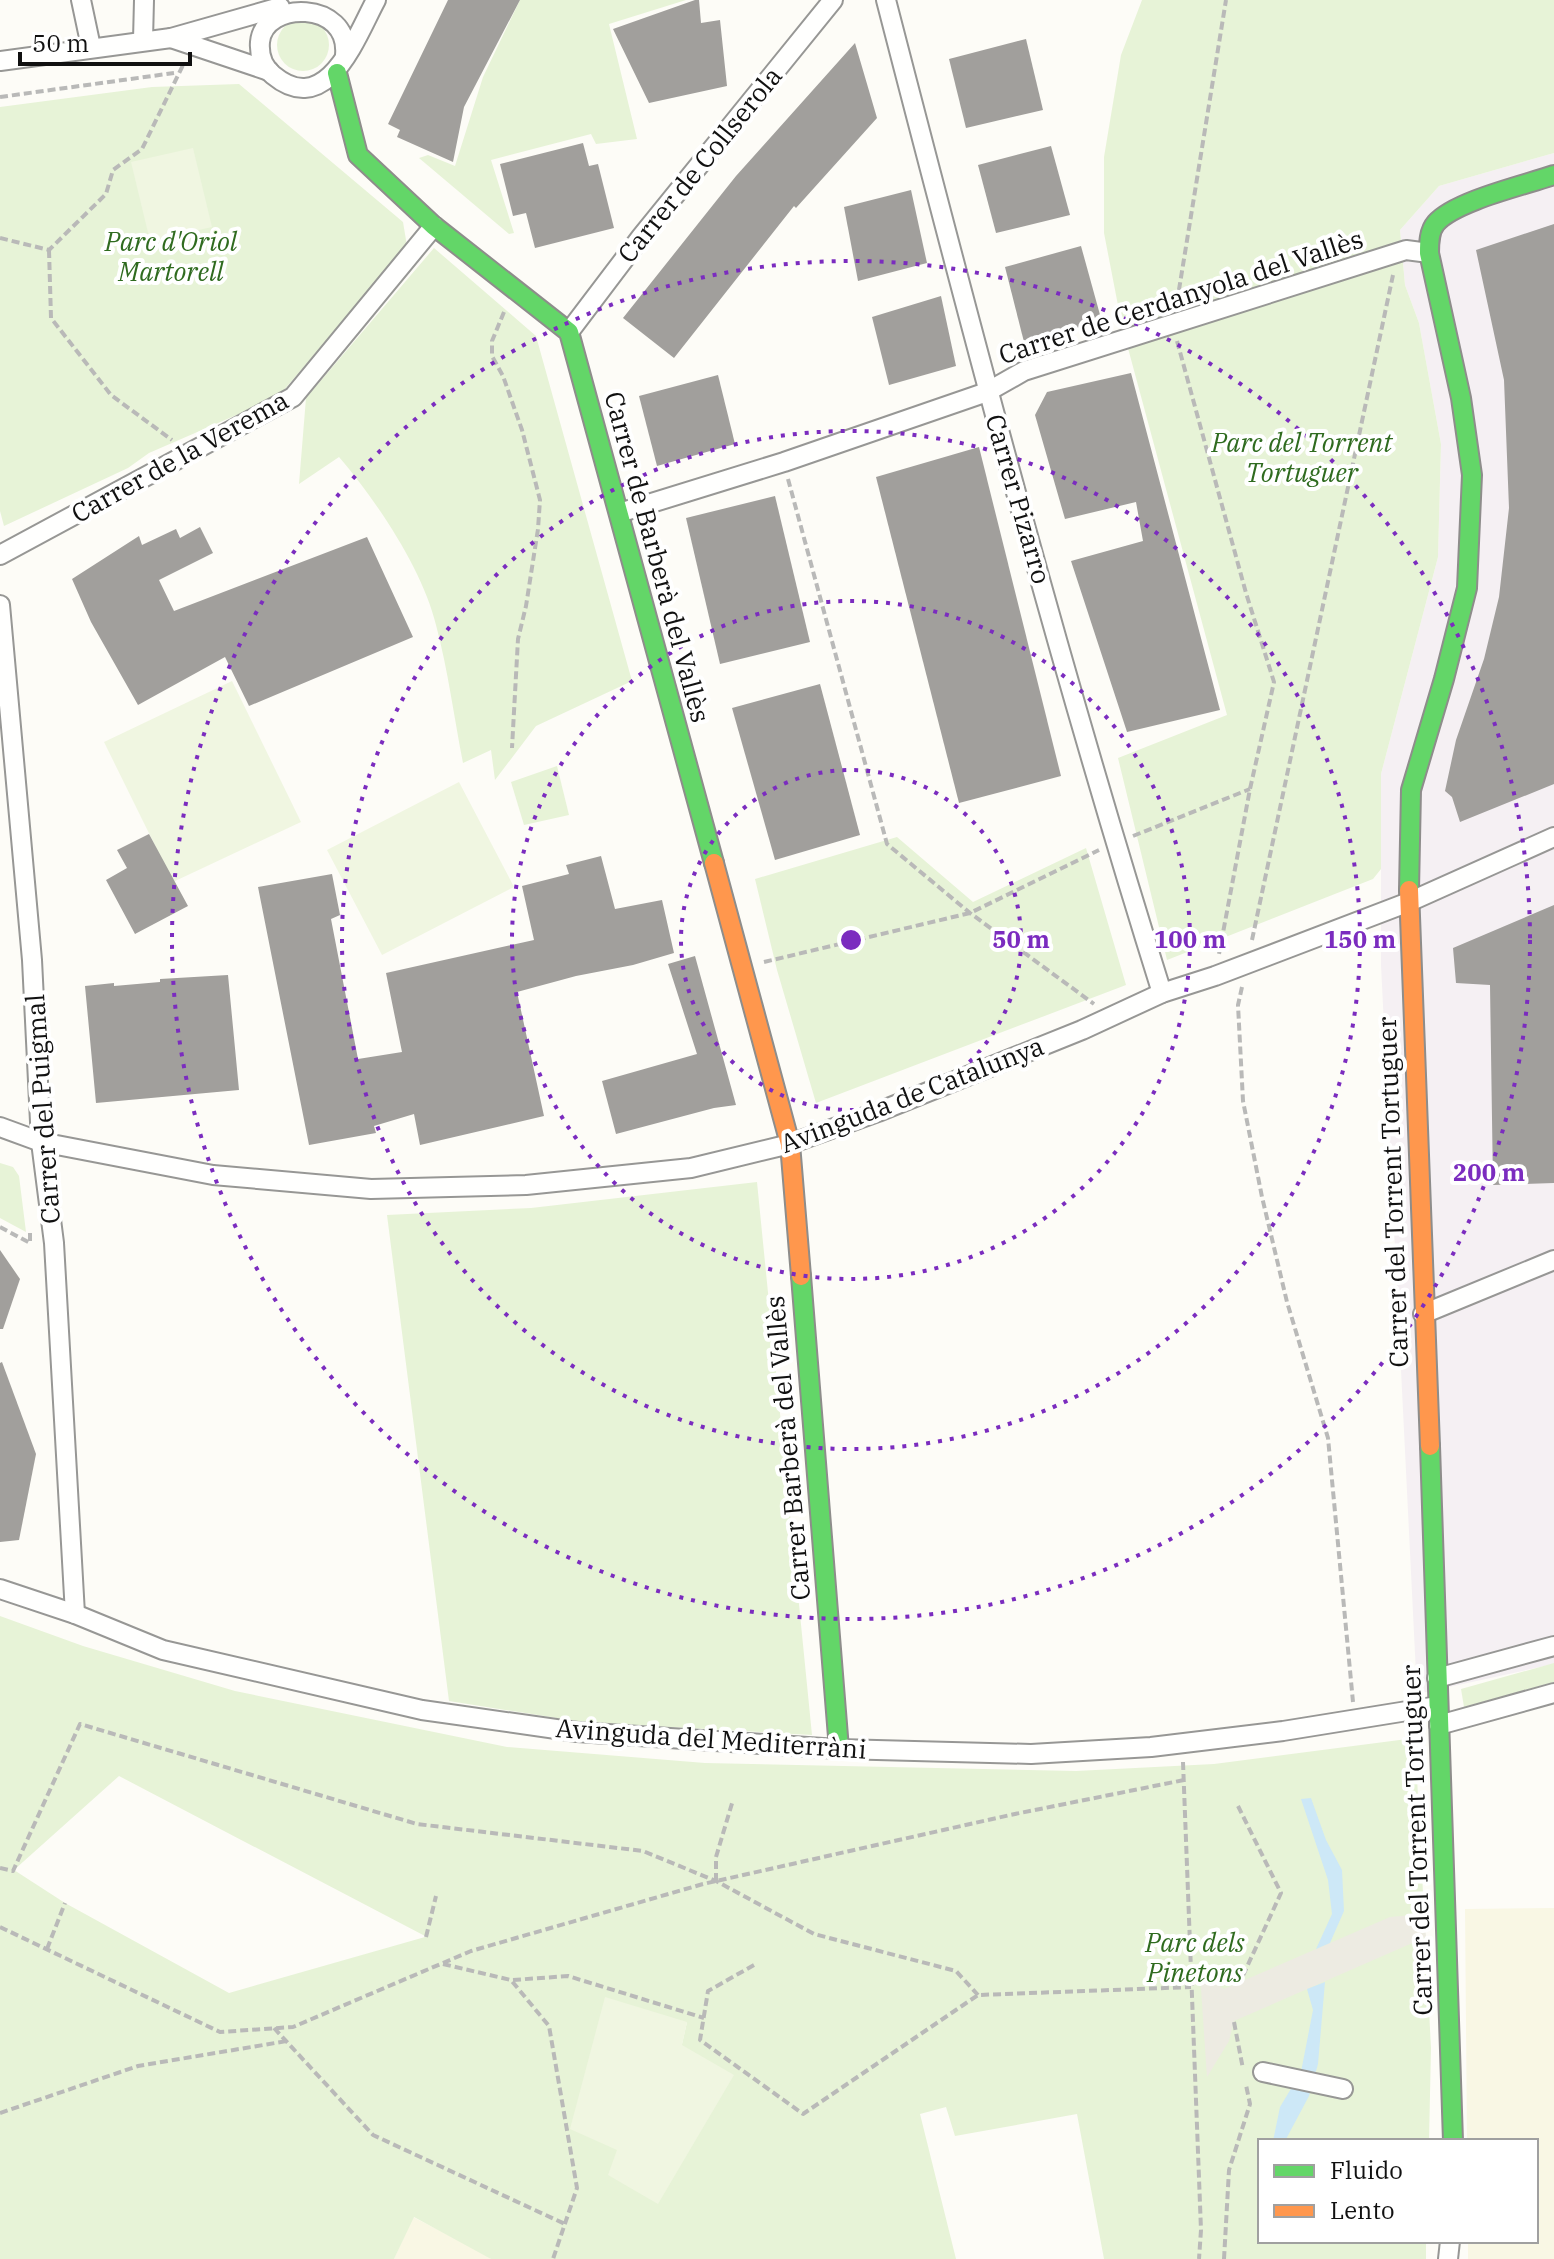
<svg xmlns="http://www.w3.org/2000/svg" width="1554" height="2259" viewBox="0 0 1554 2259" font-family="'IBM Plex Serif',serif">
  <rect width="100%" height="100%" fill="#fdfcf7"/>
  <polygon fill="#f5f0f3" points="1554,153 1554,1664 1417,1694 1381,965 1381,774 1438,557 1441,444 1419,323 1405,285 1400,230 1439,186"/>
  <g fill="#f9f7e4">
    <polygon points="1554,1908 1554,2259 1468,2259 1468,2241 1536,2241 1536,2141 1467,2141 1465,1909"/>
    <polygon points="413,2217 491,2257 490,2259 394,2259"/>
  </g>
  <g fill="#e7f3d7" fill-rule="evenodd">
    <polygon points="520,0 686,0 609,24 637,139 596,144 591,134 491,160 514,233 509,234 419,158 428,155 455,166 483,77"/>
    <polygon points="1142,0 1554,0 1554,153 1439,186 1400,230 1405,285 1419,323 1441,444 1438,557 1381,774 1381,869 1373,879 1167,960 1118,758 1227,715 1122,326 1104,233 1104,157 1121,55"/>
    <circle cx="303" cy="45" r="26"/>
    <polygon points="239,84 403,222 407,246 278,397 149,453 128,468 4,526 0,511 0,107 152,87"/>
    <path d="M434,248L536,336L632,681L536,726L495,780L491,750L463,763C454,717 448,670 436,625C423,570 376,500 339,457L299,484L306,398Z"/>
    <polygon points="557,766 569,815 524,825 511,782"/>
    <polygon points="897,837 973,902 1086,848 1126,985 816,1103 777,970 755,879"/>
    <polygon points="0,1163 13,1167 19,1176 26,1232 0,1218"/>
    <polygon points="757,1182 812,1735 582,1722 449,1701 387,1215 531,1208"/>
    <path d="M0,1616L83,1646L235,1691L507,1747L705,1763L1076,1771L1214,1764L1415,1738L1431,2048L1429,2141H1260V2241H1426V2259H1104L1077,2114L955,2136L946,2107L920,2114L956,2259H491L414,2217L394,2259H0ZM119,1776L425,1936V1937L229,1993L65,1903L14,1870ZM687,2022L682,2044L609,2175L618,2151Z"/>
    <polygon points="1554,1663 1554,1682 1464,1707 1461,1689"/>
  </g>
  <g fill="#f0f6e1">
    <polygon points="193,148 212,227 150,241 131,162"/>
    <polygon points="232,681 301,822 173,882 104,742"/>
    <polygon points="459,782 514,887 382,955 327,850"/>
    <polygon points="605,1997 687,2022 682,2045 734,2075 658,2204 608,2175 617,2150 570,2129"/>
  </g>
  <polygon fill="#edebe2" points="1424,1914 1426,1937 1234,2021 1229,2041 1207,2077 1200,1974 1224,1989 1390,1917"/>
  <g fill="#cde8f7">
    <polygon points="1311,1798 1326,1840 1342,1870 1344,1911 1330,1943 1316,1949 1332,1914 1328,1880 1301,1799"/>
    <polygon points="1325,1982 1318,2064 1309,2096 1285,2141 1273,2141 1280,2107 1301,2072 1313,2010 1307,1989"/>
  </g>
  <g fill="#a19f9c">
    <polygon points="448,0 520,0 464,107 453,162 397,137 400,130 388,124"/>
    <polygon points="695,0 699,0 701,23 720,20 727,86 649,103 613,29"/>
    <polygon points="1026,39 1043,110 966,128 949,59"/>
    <polygon points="855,43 877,118 796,208 794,206 674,358 623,318 736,176"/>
    <polygon points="583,143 589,166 598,164 614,228 535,248 526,213 513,216 500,164"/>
    <polygon points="1051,146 1070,215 996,233 978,165"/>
    <polygon points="911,190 927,263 858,281 844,207"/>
    <polygon points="1554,224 1554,784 1460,822 1452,797 1445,791 1456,740 1484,659 1499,597 1509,508 1504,380 1476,250"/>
    <polygon points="1081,246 1102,322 1024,342 1005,267"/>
    <polygon points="941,296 956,366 889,385 872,317"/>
    <polygon points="1131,373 1220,710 1127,732 1071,561 1143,541 1136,502 1065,519 1035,415 1047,392"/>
    <polygon points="718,375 735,444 657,466 639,396"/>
    <polygon points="979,447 1061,776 959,803 876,477"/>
    <polygon points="775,496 810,642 720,664 686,518"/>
    <polygon points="200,527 213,553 159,580 174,611 367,537 413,637 249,706 225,657 138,705 91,622 72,579 139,536 142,545 176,529 180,538"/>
    <polygon points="820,684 860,835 775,860 732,708"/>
    <polygon points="149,834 188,906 135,934 106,880 127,868 117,850"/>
    <polygon points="601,856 615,909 662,900 674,953 633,965 576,976 517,992 544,1116 420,1145 414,1114 374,1126 376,1133 309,1145 258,887 332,874 340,915 331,919 358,1059 402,1052 386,973 534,940 522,886 569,874 566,865"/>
    <polygon points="1554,905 1554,1183 1493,1185 1490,985 1456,983 1453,948"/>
    <polygon points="695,956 736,1105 714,1108 616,1134 602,1081 697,1054 668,964"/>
    <polygon points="228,975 239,1090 96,1103 85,986 114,983 114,986 160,982 160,979"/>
    <polygon points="0,1250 20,1279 3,1329 0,1329"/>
    <polygon points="2,1362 36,1454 19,1540 0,1542 0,1363"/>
  </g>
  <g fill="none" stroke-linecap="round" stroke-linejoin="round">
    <defs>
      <g id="street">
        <polyline points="81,0 91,47"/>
        <path d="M886,0C972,333 1059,665 1162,993"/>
        <polyline points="171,38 269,71"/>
        <polyline points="143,40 144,0"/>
        <path d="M345,55C350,0 264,0 260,42C259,54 263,67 273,75C327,120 356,37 376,0"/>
        <polyline points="0,61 171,38 280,7"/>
        <polyline points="569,332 641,237 833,0"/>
        <polyline points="619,513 784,462 987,392 1024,371 1406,250 1429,253"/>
        <polyline points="0,555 293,397 434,226"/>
        <polyline points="0,605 32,960 41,1142 54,1243 75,1614"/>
        <polyline points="0,1127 41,1142 213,1175 371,1189 526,1185 691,1168 790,1144 878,1112 1082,1030 1162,993 1215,976 1409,902 1554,837"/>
        <polyline points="1423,1314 1554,1260"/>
        <polyline points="0,1589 75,1614 163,1650 422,1710 577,1732 839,1749 1031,1754 1151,1747 1283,1731 1438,1706"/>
        <polyline points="1437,1678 1554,1646"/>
        <polyline points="1439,1725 1554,1693"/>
        <polyline points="1263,2072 1343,2089"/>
        <polyline points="1448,2259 1450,2241"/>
      </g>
      <g id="fast">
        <polyline points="337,73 358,155 434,226 569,332 714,863"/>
        <path d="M1409,890L1411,790L1444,679L1467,588L1472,475L1461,398L1429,253C1429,243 1429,231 1436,223C1455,201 1525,185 1554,175"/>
        <polyline points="801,1276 839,1749"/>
        <polyline points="1430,1446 1453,2141"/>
      </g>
      <g id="slow">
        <polyline points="714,863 790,1144 801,1276"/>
        <polyline points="1409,890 1430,1446"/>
      </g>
    </defs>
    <use href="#street" stroke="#979795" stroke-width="22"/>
    <use href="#fast" stroke="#8e8d8b" stroke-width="22"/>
    <use href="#slow" stroke="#8e8d8b" stroke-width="22"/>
    <g stroke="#b9b9b8" stroke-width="4" stroke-dasharray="8 4" stroke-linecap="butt">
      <polyline points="0,97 174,73"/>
      <polyline points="0,238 49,250 106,194 113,170 142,149 184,63"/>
      <polyline points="49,250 51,318 111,395 172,440"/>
      <polyline points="1177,302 1226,0"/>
      <polyline points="504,312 492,341 492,356 503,376 522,430 540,500 538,529 526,606 518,639 512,748"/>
      <polyline points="1177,341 1246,593 1274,682 1250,789 1219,954"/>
      <polyline points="788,479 887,844 970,913 1094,1004"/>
      <polyline points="1133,836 1250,789"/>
      <polyline points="1252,940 1393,275"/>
      <polyline points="764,962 970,913 1099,850"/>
      <polyline points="1242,987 1238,1005 1243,1101 1262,1197 1287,1302 1328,1438 1353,1702"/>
      <polyline points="0,1227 30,1243 30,1229"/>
      <polyline points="1183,1762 1201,2230 1199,2259"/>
      <polyline points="1238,1806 1281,1893 1240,1982"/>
      <polyline points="0,1868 13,1871 80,1724 417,1824 643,1851 716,1881 814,1934 956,1971 978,1995"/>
      <polyline points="716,1881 716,1857 733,1800"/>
      <polyline points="0,1927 220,2032 293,2027 471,1951 703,1884 1010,1815 1184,1780"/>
      <polyline points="426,1937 436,1896"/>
      <polyline points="47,1949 65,1903"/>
      <polyline points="443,1964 511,1980 549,2026 577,2188 553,2259"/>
      <polyline points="754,1965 708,1991 700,2040 803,2114 978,1995 1191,1987"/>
      <polyline points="513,1980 568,1976 704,2018"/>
      <polyline points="1234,2022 1243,2069"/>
      <polyline points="274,2028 373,2135 565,2224"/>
      <polyline points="0,2113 138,2066 287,2041"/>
      <polyline points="1224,2259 1229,2170 1250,2104 1246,2085"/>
    </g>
    <use href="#street" stroke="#fffffe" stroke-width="18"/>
    <use href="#fast" stroke="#63d668" stroke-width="18"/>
    <use href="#slow" stroke="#ff974d" stroke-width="18"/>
  </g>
  <g fill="none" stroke="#7b2cbf" stroke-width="4" stroke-dasharray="4 8">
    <circle cx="851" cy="940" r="170"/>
    <circle cx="851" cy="940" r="339"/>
    <circle cx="851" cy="940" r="509"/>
    <circle cx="851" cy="940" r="679"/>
  </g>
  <g text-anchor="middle" stroke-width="8" stroke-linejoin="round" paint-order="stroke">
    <g font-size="26" fill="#111" stroke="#fff">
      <text transform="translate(700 165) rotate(-51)" y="9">Carrer de Collserola</text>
      <text transform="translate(1181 297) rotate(-18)" y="9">Carrer de Cerdanyola del Vallès</text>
      <text transform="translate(180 457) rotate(-29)" y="9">Carrer de la Verema</text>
      <text transform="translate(1018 499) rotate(74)" y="9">Carrer Pizarro</text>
      <text transform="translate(657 557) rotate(75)" y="9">Carrer de Barberà del Vallès</text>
      <text transform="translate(912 1095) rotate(-21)" y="9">Avinguda de Catalunya</text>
      <text transform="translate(43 1109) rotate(-94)" y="9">Carrer del Puigmal</text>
      <text transform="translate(1393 1192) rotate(-92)" y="9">Carrer del Torrent Tortuguer</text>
      <text transform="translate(788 1448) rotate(-95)" y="9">Carrer Barberà del Vallès</text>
      <text transform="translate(711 1739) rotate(4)" y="9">Avinguda del Mediterràni</text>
      <text transform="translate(1417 1840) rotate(-92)" y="9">Carrer del Torrent Tortuguer</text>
    </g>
    <g font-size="26" font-style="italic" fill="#2f6b1f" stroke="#fff">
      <text x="171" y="251">Parc d'Oriol<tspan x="171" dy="30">Martorell</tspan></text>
      <text x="1302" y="452">Parc del Torrent<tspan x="1302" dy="30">Tortuguer</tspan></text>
      <text x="1195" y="1952">Parc dels<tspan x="1195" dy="30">Pinetons</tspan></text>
    </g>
  </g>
  <circle cx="851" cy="940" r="12" fill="#7b2cbf" stroke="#fff" stroke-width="4"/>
  <g font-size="24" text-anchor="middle" font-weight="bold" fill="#7b2cbf" stroke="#fff" stroke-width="8" stroke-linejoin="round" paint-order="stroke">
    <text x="1021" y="948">50 m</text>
    <text x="1190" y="948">100 m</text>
    <text x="1360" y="948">150 m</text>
    <text x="1489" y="1181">200 m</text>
  </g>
  <rect x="1258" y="2139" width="280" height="104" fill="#ffffff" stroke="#a0a0a0" stroke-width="2"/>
  <rect x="1274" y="2165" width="40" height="12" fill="#63d668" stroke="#a0a0a0" stroke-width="2"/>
  <text x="1330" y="2179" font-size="24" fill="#111111">Fluido</text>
  <rect x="1274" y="2205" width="40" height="12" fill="#ff974d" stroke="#a0a0a0" stroke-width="2"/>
  <text x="1330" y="2219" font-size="24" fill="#111111">Lento</text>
  <path d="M20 52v12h170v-12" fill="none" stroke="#111111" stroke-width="4"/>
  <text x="32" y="52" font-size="24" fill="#111111" stroke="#ffffff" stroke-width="6" paint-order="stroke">50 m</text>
</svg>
